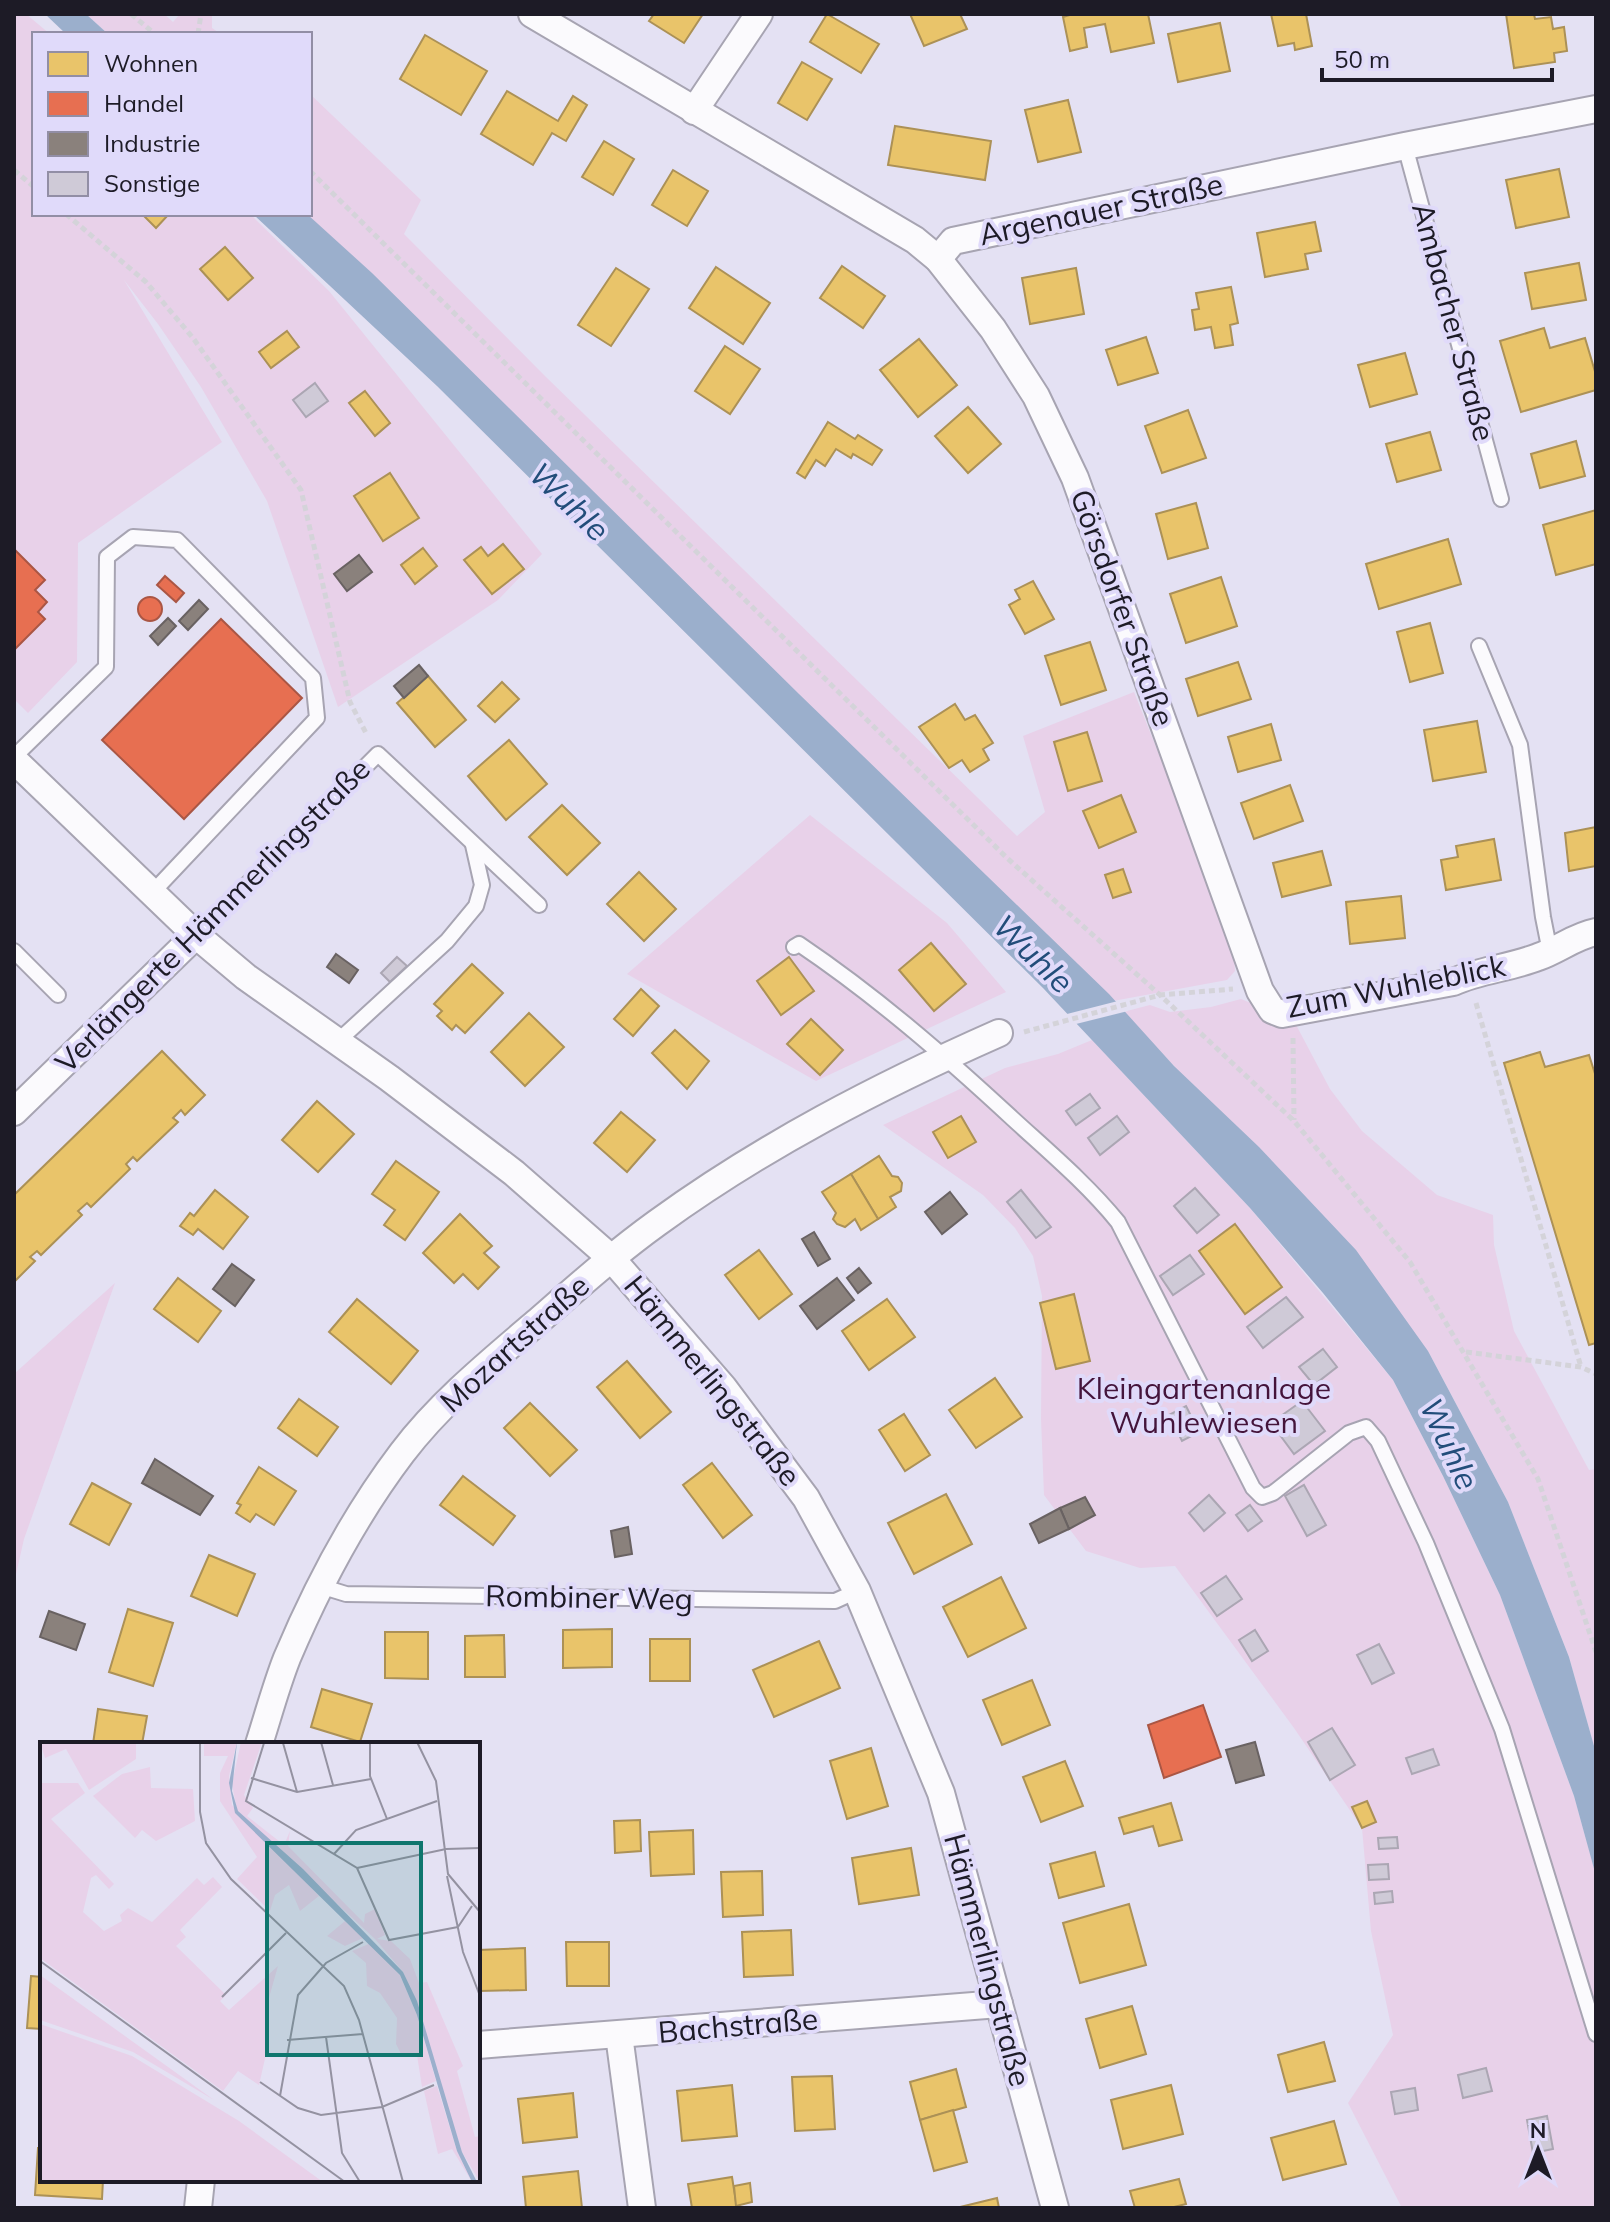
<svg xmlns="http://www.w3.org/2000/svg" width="1610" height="2222" viewBox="0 0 1610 2222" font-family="Mulish,sans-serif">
  <rect width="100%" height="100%" fill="#e4e1f3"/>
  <g fill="#e8d1e9">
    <polygon points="14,14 26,14 50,34 34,34 34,214 250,214 329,291 542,554 498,600 338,707 267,501 201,387 158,324 124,280 222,442 78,543 77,662 28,713 14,699"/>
    <polygon points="86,14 164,14 173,22 180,14 212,14 212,28 221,34 108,34"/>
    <polygon points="310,94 421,200 404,234 546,377 1017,836 1045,812 1023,736 1134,692 1233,939 1235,971 1227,980 1113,1001 307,214 310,214"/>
    <polygon points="810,815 947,923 1006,992 816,1081 627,974"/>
    <polygon points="1241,999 1294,1021 1330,1089 1362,1131 1437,1195 1493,1215 1494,1245 1514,1331 1589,1470 1596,1469 1596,1753 1569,1657 1508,1502 1428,1351 1174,1066 1123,1012 1150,1005 1170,1012 1211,1007"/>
    <polygon points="1092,1040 1250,1208 1393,1380 1443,1476 1500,1595 1574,1796 1596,1875 1596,2208 1402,2208 1348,2103 1393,2035 1371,1931 1362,1828 1294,1728 1175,1566 1140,1568 1086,1551 1044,1495 1041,1419 1042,1296 1033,1256 1015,1228 983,1195 883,1125 1005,1068 1058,1054"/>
    <polygon points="115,1283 24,1539 14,1583 14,1374"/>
  </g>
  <g fill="#9bafcc">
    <polygon points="45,14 86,14 108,34 66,34"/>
    <polygon points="253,214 307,214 372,273 799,694 1109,994 1174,1066 1259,1147 1356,1250 1428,1351 1508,1502 1569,1657 1596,1753 1596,1876 1574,1796 1500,1595 1443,1476 1393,1380 1323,1293 1250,1208 1043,988 437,386"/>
  </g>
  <polygon fill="#e4e1f3" points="1118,1001 1128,1011 1072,1025 1063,1015"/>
  <g fill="#e9c46a" stroke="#ac9156" stroke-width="2">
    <polygon points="654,14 703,14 684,43 649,21"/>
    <polygon points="827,14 879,44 861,73 810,42"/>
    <polygon points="910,14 960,14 967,29 924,46"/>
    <polygon points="1073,14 1148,14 1154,43 1111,52 1105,24 1084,28 1087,47 1070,51 1063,17"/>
    <polygon points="1271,14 1306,14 1312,46 1295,50 1294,43 1278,46"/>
    <polygon points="1506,14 1534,14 1535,19 1551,17 1553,29 1564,27 1567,51 1554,53 1555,62 1514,68"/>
    <polygon points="1220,23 1230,71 1178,82 1168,34"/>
    <polygon points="425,35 487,71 461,115 400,79"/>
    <polygon points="802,62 832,79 807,120 778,103"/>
    <polygon points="507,91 558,121 573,96 587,105 566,141 552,133 533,165 481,134"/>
    <polygon points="1068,100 1081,152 1038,162 1025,110"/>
    <polygon points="895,126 991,141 985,180 888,165"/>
    <polygon points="604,141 634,159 613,195 582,177"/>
    <polygon points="1559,169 1569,217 1516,228 1506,180"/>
    <polygon points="673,170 708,191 687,226 652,205"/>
    <polygon points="142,214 169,214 156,228"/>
    <polygon points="1315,222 1321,251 1305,254 1308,269 1265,277 1257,233"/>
    <polygon points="225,247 253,278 228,300 200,269"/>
    <polygon points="1579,263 1586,300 1532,309 1525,273"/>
    <polygon points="842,266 885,296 863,328 820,298"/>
    <polygon points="716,267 770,303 743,344 689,308"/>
    <polygon points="616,268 649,289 611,346 578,325"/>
    <polygon points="1076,268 1084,314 1030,324 1022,278"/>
    <polygon points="1231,287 1238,323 1230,325 1233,345 1215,348 1211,327 1195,330 1192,310 1199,309 1196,293"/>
    <polygon points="1544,328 1550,348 1585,338 1596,375 1596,390 1521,412 1500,341"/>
    <polygon points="287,331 299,347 271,368 259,352"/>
    <polygon points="1146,337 1158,373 1118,385 1106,350"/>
    <polygon points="919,339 957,385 918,417 880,370"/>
    <polygon points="725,346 760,369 730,414 695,391"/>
    <polygon points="1405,353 1417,394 1370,407 1358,365"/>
    <polygon points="365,391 390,423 375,436 349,403"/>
    <polygon points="968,407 1001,444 968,473 935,436"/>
    <polygon points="1188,410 1206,458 1162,473 1145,426"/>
    <polygon points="828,422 855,439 858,435 882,450 872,465 853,454 851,458 836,449 825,466 816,460 805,478 797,473"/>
    <polygon points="1430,432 1441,470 1397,482 1386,444"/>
    <polygon points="1576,441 1585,476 1540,488 1531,454"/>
    <polygon points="390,473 419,518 383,541 354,496"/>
    <polygon points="1196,503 1208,548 1168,559 1156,514"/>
    <polygon points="1596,510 1596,564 1556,575 1543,525"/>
    <polygon points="1448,539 1461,584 1379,609 1366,564"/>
    <polygon points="503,544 524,569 492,594 464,560 481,547 488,556"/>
    <polygon points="423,548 437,566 415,584 401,565"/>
    <polygon points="1221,577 1237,626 1186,643 1170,594"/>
    <polygon points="1033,581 1054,619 1025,634 1009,605 1020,599 1015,590"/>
    <polygon points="1430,623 1443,673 1410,682 1397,632"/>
    <polygon points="1090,642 1106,690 1061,705 1045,656"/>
    <polygon points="1238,662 1251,699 1198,716 1186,679"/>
    <polygon points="428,676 466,720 435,747 397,703"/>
    <polygon points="502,682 519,699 495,722 478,706"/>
    <polygon points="955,704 965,720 975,715 993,743 983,749 989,760 970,772 962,760 949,768 919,727"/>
    <polygon points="1477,721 1486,772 1433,781 1424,730"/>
    <polygon points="1271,724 1281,760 1238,772 1228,737"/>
    <polygon points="1087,732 1102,781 1068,791 1054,742"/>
    <polygon points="509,740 547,784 506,820 468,776"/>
    <polygon points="1290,785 1303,821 1254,839 1241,803"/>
    <polygon points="1121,795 1136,832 1099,848 1083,811"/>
    <polygon points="562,805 600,843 567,875 529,837"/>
    <polygon points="1596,827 1596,866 1569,871 1565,833"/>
    <polygon points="1494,839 1501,880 1446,890 1441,860 1458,857 1456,846"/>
    <polygon points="1322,851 1331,885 1282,897 1273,863"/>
    <polygon points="1123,869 1131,892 1113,898 1105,875"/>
    <polygon points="639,872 676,909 644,941 607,904"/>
    <polygon points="1401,896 1405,938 1350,944 1346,902"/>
    <polygon points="931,943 966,984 934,1011 899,970"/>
    <polygon points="789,957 814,991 781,1015 757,981"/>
    <polygon points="472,964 503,993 465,1033 456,1025 452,1030 437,1016 442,1011 434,1004"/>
    <polygon points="641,989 659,1006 633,1036 614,1019"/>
    <polygon points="529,1013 564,1047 525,1086 491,1052"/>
    <polygon points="811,1019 843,1050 820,1075 787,1044"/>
    <polygon points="675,1030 709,1061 687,1089 652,1053"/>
    <polygon points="162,1051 205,1095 185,1115 181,1110 173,1118 178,1122 137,1161 133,1157 126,1164 130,1169 91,1207 87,1203 78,1211 82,1215 41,1255 37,1251 30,1257 35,1261 14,1282 14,1195"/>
    <polygon points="1540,1052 1545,1067 1589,1055 1596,1077 1596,1343 1589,1345 1504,1063"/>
    <polygon points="317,1101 354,1134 318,1172 282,1140"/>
    <polygon points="621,1112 655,1140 627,1172 594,1143"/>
    <polygon points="961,1116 976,1142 948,1158 933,1132"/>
    <polygon points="879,1156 892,1176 898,1177 902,1183 901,1191 890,1197 896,1207 878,1219 851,1174"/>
    <polygon points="396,1161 439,1192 405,1240 384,1225 395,1210 372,1194"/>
    <polygon points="851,1174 878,1219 861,1230 855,1219 845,1227 837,1224 833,1219 836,1213 822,1192"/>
    <polygon points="215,1190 248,1217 223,1249 198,1229 193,1235 180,1226 190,1213 194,1216"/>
    <polygon points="460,1214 492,1246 484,1253 499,1267 478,1289 463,1274 454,1283 423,1253"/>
    <polygon points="1235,1224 1282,1287 1245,1314 1199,1251"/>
    <polygon points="759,1250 792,1294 759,1319 725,1275"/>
    <polygon points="178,1278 221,1311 198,1342 154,1309"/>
    <polygon points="1074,1294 1090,1361 1056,1369 1040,1303"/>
    <polygon points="357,1299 418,1351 391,1384 329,1332"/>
    <polygon points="887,1299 915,1337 869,1370 842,1331"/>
    <polygon points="627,1361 671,1412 640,1438 597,1387"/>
    <polygon points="995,1378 1022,1417 976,1448 949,1410"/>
    <polygon points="299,1399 338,1427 317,1456 278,1428"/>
    <polygon points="530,1403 577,1450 550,1476 504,1428"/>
    <polygon points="904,1414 930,1455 905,1471 879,1430"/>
    <polygon points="712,1463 752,1515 723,1538 683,1485"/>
    <polygon points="259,1467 296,1491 274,1525 256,1514 250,1522 236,1513 241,1505 237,1503"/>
    <polygon points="463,1476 515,1516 493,1545 440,1505"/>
    <polygon points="92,1483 131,1504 109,1545 70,1524"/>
    <polygon points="946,1494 972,1544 914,1574 888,1523"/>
    <polygon points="209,1555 255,1574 237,1616 191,1596"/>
    <polygon points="1001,1577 1026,1628 968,1657 943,1607"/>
    <polygon points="128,1609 173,1623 153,1686 109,1672"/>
    <polygon points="612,1629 612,1667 563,1668 563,1630"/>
    <polygon points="385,1632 428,1632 428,1679 385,1678"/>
    <polygon points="504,1635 505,1677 465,1677 465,1636"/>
    <rect x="650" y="1639" width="40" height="42"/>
    <polygon points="819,1641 840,1688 774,1717 753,1670"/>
    <polygon points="1032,1680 1050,1725 1002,1745 983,1700"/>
    <polygon points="322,1689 372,1704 360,1742 311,1727"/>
    <polygon points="98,1709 147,1716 142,1744 93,1744"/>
    <polygon points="871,1748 888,1806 847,1819 830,1761"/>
    <polygon points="1065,1761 1083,1806 1041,1822 1023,1777"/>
    <polygon points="1367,1801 1376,1822 1362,1828 1352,1807"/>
    <polygon points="1171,1803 1182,1840 1159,1846 1153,1826 1124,1834 1119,1818"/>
    <polygon points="640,1820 641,1851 615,1853 614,1821"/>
    <polygon points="693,1830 694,1874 651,1876 649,1832"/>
    <polygon points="911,1848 919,1895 859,1904 852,1858"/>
    <polygon points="1095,1852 1104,1886 1059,1898 1050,1864"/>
    <polygon points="762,1871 763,1915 723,1917 721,1872"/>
    <polygon points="1129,1904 1146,1965 1080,1983 1063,1923"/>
    <polygon points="791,1930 793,1975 744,1977 742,1932"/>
    <polygon points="566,1942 609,1942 609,1986 567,1986"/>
    <polygon points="525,1948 526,1990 479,1991 478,1950"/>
    <polygon points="31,1976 42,1977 42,2029 27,2028"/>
    <polygon points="1132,2006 1146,2054 1100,2068 1086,2019"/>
    <polygon points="1324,2042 1335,2081 1288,2092 1278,2055"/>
    <polygon points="956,2069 966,2107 920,2120 910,2082"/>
    <polygon points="832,2076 835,2129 795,2131 792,2077"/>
    <polygon points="732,2085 737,2136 682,2141 677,2091"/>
    <polygon points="1171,2085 1183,2134 1123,2149 1111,2100"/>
    <polygon points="573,2093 577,2137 523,2143 518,2099"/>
    <polygon points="953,2110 967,2162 934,2171 920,2120"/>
    <polygon points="1334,2121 1346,2164 1283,2180 1271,2138"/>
    <polygon points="38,2148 42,2148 42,2180 103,2180 102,2199 35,2195"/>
    <polygon points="578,2171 582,2208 526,2208 523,2177"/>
    <polygon points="732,2177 737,2208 692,2208 688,2184"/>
    <polygon points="1179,2179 1186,2204 1170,2208 1135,2208 1130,2191"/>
    <polygon points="750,2183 752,2202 736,2206 734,2186"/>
    <polygon points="997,2198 999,2208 956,2208"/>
  </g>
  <g fill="#e76f51" stroke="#aa5644" stroke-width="2">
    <polygon points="14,549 45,580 35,590 47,602 38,612 45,619 14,650"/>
    <polygon points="165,576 184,593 176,602 157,585"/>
    <circle cx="150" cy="609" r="12"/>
    <polygon points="221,619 302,698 184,819 102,740"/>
    <polygon points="1203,1705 1221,1757 1164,1778 1148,1725"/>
  </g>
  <g fill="#8a817c" stroke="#696262" stroke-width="2">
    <polygon points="359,555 372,572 347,591 334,574"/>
    <polygon points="199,600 208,609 188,630 179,621"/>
    <polygon points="168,618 176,626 158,645 150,636"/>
    <polygon points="419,665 428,676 404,698 394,686"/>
    <polygon points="336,954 358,970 349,983 327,967"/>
    <polygon points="950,1192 967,1214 942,1234 925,1212"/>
    <polygon points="814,1232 830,1259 818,1266 802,1239"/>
    <polygon points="232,1264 254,1280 235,1306 213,1289"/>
    <polygon points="859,1268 871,1283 858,1293 847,1278"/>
    <polygon points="837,1278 854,1300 817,1329 800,1306"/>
    <polygon points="155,1459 213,1496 200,1515 142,1483"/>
    <polygon points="1085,1497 1095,1515 1069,1529 1060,1508"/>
    <polygon points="1060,1508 1069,1529 1039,1543 1030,1524"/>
    <polygon points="628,1527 632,1554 615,1557 611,1531"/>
    <polygon points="49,1611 85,1624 76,1650 40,1637"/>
    <polygon points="1255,1742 1264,1775 1236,1783 1226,1750"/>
  </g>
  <g fill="#cfcad7" stroke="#aba6b3" stroke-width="2">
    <polygon points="315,383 328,401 306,417 293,400"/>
    <polygon points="397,957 407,966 390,982 381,973"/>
    <polygon points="1090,1094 1100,1108 1076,1125 1066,1111"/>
    <polygon points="1117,1116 1129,1132 1100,1155 1088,1138"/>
    <polygon points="1195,1188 1219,1215 1197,1233 1174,1206"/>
    <polygon points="1021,1190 1051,1227 1036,1238 1007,1202"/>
    <polygon points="1190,1255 1204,1274 1173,1295 1160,1276"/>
    <polygon points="1286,1297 1303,1317 1263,1348 1247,1327"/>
    <polygon points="1323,1349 1337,1367 1314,1385 1299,1367"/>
    <polygon points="1302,1401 1325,1431 1294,1454 1271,1423"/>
    <polygon points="1186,1406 1199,1432 1182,1441 1169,1415"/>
    <polygon points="1304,1485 1326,1525 1307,1536 1285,1496"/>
    <polygon points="1209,1495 1225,1513 1204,1531 1189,1513"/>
    <polygon points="1250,1505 1262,1521 1248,1531 1236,1515"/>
    <polygon points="1226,1576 1242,1599 1217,1616 1201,1593"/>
    <polygon points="1255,1630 1268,1651 1252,1661 1239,1640"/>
    <polygon points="1379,1644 1394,1673 1372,1684 1357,1655"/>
    <polygon points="1332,1728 1355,1765 1330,1780 1308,1742"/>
    <polygon points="1433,1749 1439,1765 1412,1774 1406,1758"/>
    <polygon points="1397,1837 1398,1848 1379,1849 1378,1838"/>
    <polygon points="1388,1864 1389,1879 1369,1880 1368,1865"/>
    <polygon points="1392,1891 1393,1902 1375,1904 1374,1893"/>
    <polygon points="1486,2068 1492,2091 1463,2098 1458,2075"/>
    <polygon points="1415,2088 1418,2110 1395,2114 1391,2092"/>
    <polygon points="1547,2116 1553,2149 1533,2153 1527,2120"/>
  </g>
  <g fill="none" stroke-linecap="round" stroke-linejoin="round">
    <defs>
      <g id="service">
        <polyline points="1405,146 1501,499"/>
        <polyline points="1479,646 1520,745 1543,917 1550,952"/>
        <polyline points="14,757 106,667 107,557 133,537 177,540 313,678 317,718 152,893"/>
        <polyline points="196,935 378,754 539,905"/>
        <path d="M794,947L799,944C876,996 945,1056 1013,1119C1049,1152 1087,1184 1118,1222L1253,1488L1262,1497L1273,1493L1349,1433L1366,1427L1378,1441L1426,1543L1502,1729L1596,2034"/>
        <polyline points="14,951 58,995"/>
        <polyline points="338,1041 447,941 476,906 482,885 473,845"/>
        <polyline points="320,1586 346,1594 835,1601 857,1591"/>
      </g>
      <g id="minor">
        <path d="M532,14L915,240L938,259L993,329L1036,396L1075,478L1260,991L1272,1010L1282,1014L1453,982C1480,970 1510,968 1538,957C1558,950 1575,936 1596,932"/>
        <polyline points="694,111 759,14"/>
        <polyline points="938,259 953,241 1405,146 1596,109"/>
        <polyline points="14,760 196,935 246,977 389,1078 514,1173 611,1258 723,1387 806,1498 857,1591 941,1793 1055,2208"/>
        <polyline points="14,1112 196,935"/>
        <path d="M259,1744C268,1716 276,1686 287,1658C317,1587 355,1515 402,1453C439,1404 489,1363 536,1323C575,1289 614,1254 657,1223C763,1146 879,1086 999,1033"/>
        <polyline points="619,2035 642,2208"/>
        <polyline points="478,2045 999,2004"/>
        <polyline points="198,2208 201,2180"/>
      </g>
    </defs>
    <use href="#service" stroke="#a7a4b2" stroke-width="18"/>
    <use href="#minor" stroke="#a7a4b2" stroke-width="30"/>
    <g stroke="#d4d3d9" stroke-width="5" stroke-dasharray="6 4" stroke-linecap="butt">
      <polyline points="131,14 155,34"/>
      <polyline points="198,34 201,14"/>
      <polyline points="14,170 34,187"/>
      <polyline points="310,171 1007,858 1160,995 1294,1121 1410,1262 1538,1479 1596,1652"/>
      <polyline points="66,214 146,282 193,338 301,490 350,702 367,735"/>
      <polyline points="1476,1003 1581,1367"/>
      <polyline points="1024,1032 1160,995 1233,989"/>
      <polyline points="1293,1038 1294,1120"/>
      <polyline points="1466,1352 1581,1367 1596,1374"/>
    </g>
    <use href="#service" stroke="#fbfafd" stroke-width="14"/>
    <use href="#minor" stroke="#fbfafd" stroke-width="26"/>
  </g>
  <g text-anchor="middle" stroke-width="8" stroke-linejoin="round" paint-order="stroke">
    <g font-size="30" fill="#1d1b26" stroke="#e0dafa">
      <text transform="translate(1101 210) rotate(-12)" y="10">Argenauer Straße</text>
      <text transform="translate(1453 322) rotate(75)" y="10">Ambacher Straße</text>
      <text transform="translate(1122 608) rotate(70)" y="10">Görsdorfer Straße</text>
      <text transform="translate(213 916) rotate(-45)" y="10">Verlängerte Hämmerlingstraße</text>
      <text transform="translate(1396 987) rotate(-11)" y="10">Zum Wuhleblick</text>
      <text transform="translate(515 1344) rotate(-42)" y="10">Mozartstraße</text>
      <text transform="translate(712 1381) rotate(51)" y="10">Hämmerlingstraße</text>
      <text transform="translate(589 1598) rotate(1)" y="10">Rombiner Weg</text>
      <text transform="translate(987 1960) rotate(75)" y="10">Hämmerlingstraße</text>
      <text transform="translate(738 2026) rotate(-5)" y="10">Bachstraße</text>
    </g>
    <g font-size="30" fill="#44143b" stroke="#e0dafa">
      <text x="1204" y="1399">Kleingartenanlage<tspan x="1204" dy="34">Wuhlewiesen</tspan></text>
    </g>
    <g font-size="32" font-style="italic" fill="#224d7a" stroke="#e0dafa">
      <text transform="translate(569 502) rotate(44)" y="11">Wuhle</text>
      <text transform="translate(1033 954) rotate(44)" y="11">Wuhle</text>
      <text transform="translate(1449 1444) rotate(65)" y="11">Wuhle</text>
    </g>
  </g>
  <g transform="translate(40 1742)">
    <rect width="440" height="440" fill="#e4e1f3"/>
    <path d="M0,0H96V17L49,48L26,7L5,16ZM164,0H197L189,34L192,63L279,154L260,169L249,143L235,153L230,169L197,137L217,115L180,59V31L188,14H164ZM201,0H222L204,53L213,66L207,74L244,103L250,89L248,104L324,181L325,172L335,167L345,193L337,197L351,199L370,217L379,241L387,240L423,324L417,329L435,395L440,394V440L422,410L363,230L335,197L197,69L192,42ZM110,25L111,46L153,47L155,79L116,99L102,88L95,96L53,54L82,32ZM0,41H38L45,51L11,77L74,142L69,147L56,133L51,136L43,170L64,189L82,179L80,173L88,166L112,180L157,136L164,143L173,135L182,145L140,188L146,195L136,204L186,253L180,259L189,268L238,224L225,270L229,299L219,343L198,329L183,349L0,216ZM305,179L323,196L305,204L287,194ZM331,201L360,233L377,273L396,339L382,345L377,313L361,312L356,302L357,276L340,251L327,244L326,221L312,209ZM0,233L174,358L93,310L0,278ZM0,282L92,314L199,379L283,440H0ZM397,344L417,409L432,440L412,407L398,412L384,349Z" fill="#e8d1e9"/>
    <path d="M197,0L192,49L198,69L263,127L363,230L377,259L422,410L437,440L431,438L417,409L377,273L360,233L195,71L189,41Z" fill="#9bafcc"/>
    <path fill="none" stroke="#9492a1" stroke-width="2" d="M160,0V70L166,101L191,137L304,244L319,278L363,440M247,0L224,1L206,59L317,126L349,198L418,185M281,0L293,43M330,0V34L347,77M377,0L396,39L408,132L440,170M243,1L257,50M211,36L257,50L331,37M294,112L316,88L397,59M317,126L406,107L440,106M407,134L423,210L440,254M418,185L432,164M0,219L305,440M182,255L246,191M286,295L302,411L320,440M247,298L323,292M220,340L258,366L281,373L342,365L394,343M240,354L258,253L286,221L323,200"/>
    <path fill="#0f766e" fill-opacity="0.15" stroke="#0f766e" stroke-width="4" d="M227,101H381V313H227Z"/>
    <rect width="440" height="440" fill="none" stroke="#1d1b26" stroke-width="4"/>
  </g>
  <rect width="1610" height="2222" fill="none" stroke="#1d1b26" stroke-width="32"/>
  <rect x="32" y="32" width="280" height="184" fill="#e0dafa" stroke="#928ea5" stroke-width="2"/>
  <rect x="48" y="52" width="40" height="24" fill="#e9c46a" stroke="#928ea5" stroke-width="2"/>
  <text x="104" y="72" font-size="24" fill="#1d1b26">Wohnen</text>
  <rect x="48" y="92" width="40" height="24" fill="#e76f51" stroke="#928ea5" stroke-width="2"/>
  <text x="104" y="112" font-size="24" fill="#1d1b26">Handel</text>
  <rect x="48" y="132" width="40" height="24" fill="#8a817c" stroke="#928ea5" stroke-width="2"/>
  <text x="104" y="152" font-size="24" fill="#1d1b26">Industrie</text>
  <rect x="48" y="172" width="40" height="24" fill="#cfcad7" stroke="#928ea5" stroke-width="2"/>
  <text x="104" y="192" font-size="24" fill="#1d1b26">Sonstige</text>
  <g transform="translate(1538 2150)" stroke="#e0dafa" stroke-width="6" paint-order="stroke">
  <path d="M0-6L14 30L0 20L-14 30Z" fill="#1d1b26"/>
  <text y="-12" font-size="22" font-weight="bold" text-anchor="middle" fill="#1d1b26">N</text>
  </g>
  <path d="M1322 68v12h230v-12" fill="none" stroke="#1d1b26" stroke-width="4"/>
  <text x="1334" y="68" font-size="24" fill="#1d1b26" stroke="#e0dafa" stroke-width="6" paint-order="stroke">50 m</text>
</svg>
